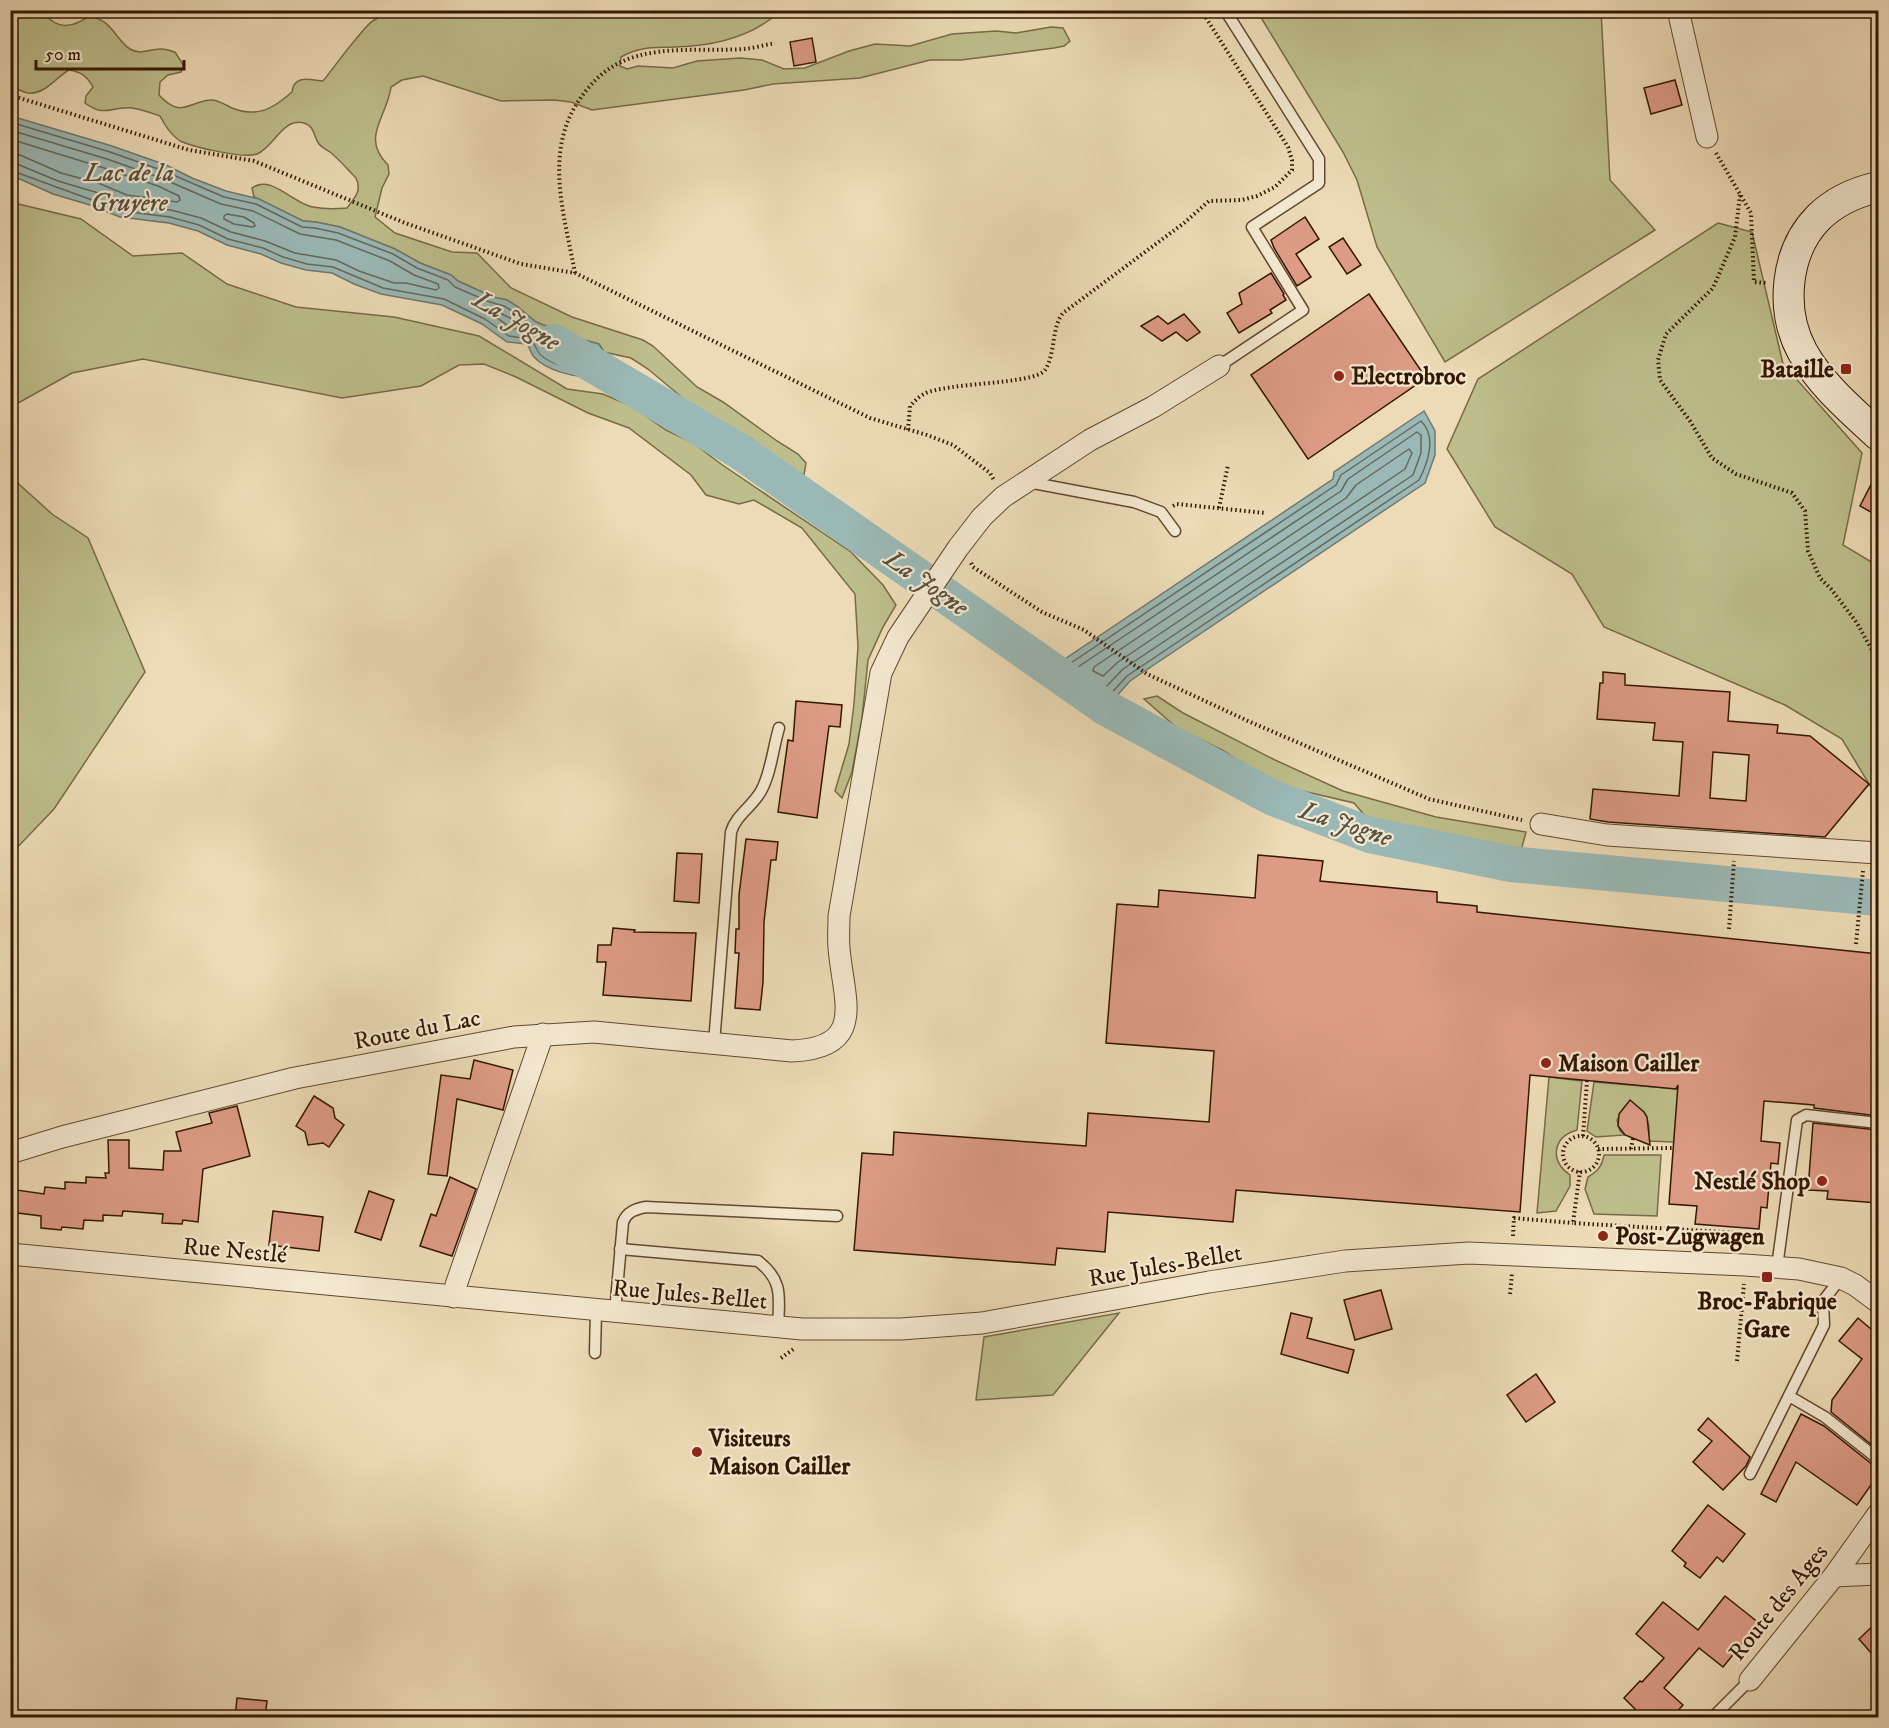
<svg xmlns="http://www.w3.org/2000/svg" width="1889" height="1728" viewBox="0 0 1889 1728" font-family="'IM FELL DW Pica',serif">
  <rect width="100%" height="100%" fill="#ecdbb6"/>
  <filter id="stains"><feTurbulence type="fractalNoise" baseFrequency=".00333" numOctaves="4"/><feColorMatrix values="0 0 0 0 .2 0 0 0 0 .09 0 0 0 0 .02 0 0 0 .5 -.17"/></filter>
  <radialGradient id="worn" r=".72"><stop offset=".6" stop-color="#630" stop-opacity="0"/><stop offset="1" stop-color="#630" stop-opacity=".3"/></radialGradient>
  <g fill="#bdbe8b" stroke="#786a46" stroke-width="1.5">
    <path d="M10,11H44C51,25 65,29 79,22C83,20 87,17 91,17C111,19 116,40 130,49C141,56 150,48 162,49C166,49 171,51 175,52L184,66L181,72L168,75L160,82L159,95C181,119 188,102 210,100C218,99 225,105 232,108C257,118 273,109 292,92C294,74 310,80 323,81C338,62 352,42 369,24C374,18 383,18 387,11H778L777,14C749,38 712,46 675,47C654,48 640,46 621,57L620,66L627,69L638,66L673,68L697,61L740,58L762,60L784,69L805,68L849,51L875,44L910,46L952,34L996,31L1016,33L1051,27L1063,28L1070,41L1064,46L1054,48L961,60H930L860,78L773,84L744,90L592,110L571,102L554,100L501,101L423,76L402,80L391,87C387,118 360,137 388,165L389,174L382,188L375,217L395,233L452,252L477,253L511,288L572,317L643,340L653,346L697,387L723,402L777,441L798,454L806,463L804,475L782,465L752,439L726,428L697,410L648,369L631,358L604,352L599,344L576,338L536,322L518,307L507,300L493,297L458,281L451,275L420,263L395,249L340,227L316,222L303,221L254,197L252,188C271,174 292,203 313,207C323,209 336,209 347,208C355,197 362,191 356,178C348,170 339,159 330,152C326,149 322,148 319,144C313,136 315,126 304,123C283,117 274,147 257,154C244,159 193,147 180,141C171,135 165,126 160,116C151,113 141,109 132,108C110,106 105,118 85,103L86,96L93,87C87,76 81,72 69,70C56,77 45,95 28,93C22,92 16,88 11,86Z"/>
    <polygon points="1257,11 1601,11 1610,180 1655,230 1445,362 1377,247 1357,180 1343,152"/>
    <polygon points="10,202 81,219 133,256 182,253 227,284 296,307 394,317 479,336 567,389 603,394 633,407 666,430 693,443 721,464 851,552 883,585 896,605 883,627 868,660 862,718 852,772 842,798 835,791 849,744 854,704 858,647 855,594 802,528 754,500 739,504 706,495 691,475 629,428 588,413 516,377 484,364 459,365 421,386 342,398 143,359 72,373 11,407"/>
    <polygon points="1718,223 1752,232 1783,364 1862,453 1843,545 1878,566 1878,799 1842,739 1785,705 1604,627 1572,574 1495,527 1447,449 1478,379"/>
    <polygon points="11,477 52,514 88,538 145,672 54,809 11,854"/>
    <polygon points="1157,696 1183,713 1275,760 1343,791 1436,817 1526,832 1519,858 1489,859 1378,831 1354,803 1290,788 1259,773 1222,750 1177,728 1144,699"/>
    <path d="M1549,1077L1582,1081L1577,1130C1553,1137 1549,1160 1570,1175V1186L1556,1211L1537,1213Z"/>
    <path d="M1594,1082L1679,1089L1674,1142L1647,1141C1652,1129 1648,1111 1634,1106L1623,1109L1617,1120L1620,1131L1625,1135L1596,1137L1587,1131Z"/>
    <path d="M1604,1155H1661L1657,1216L1594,1214L1585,1189L1588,1177C1598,1171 1602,1166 1604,1155Z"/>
    <polygon points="1119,1313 1053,1395 976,1400 984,1337"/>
  </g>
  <g fill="#9ab9b6" stroke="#71786e" stroke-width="1.5">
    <path d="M11,116L112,146L166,165L192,178L226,191L259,199L303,221L316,222L340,227L395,249L420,263L451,275L458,281L493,297L507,300L518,307L536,322L576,338L599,344L604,352L590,376C574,378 546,370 534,357C531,354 530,348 527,344L507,342L482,324L442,305L381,294L354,284L332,273L306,270L281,263L261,254L227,245L198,231L169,223L120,217L90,205L53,194L11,175Z"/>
    <polygon points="1424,411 1435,431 1435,455 1425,483 1130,681 1106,708 1050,669 1333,479 1334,472"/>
  </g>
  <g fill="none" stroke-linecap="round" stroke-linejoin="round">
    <g stroke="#67685c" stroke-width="1.5">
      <path d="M10,122L110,152L164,171L224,197L256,204L302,227L315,228L338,233L393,254L417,268L448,280L455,287L490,302L504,306L514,312L533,327L544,333L595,350L596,353L587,370C573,371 551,364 541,355C536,350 535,343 530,339L509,336L485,319L444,299L383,288L333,267L307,264L283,257L263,248L228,239L199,225L170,217L122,211L10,170"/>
      <polyline points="10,130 107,159 161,178 221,204 253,211 300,234 336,240 390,261 414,275 438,284 439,288 436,290 406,283 394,283 359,271 336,260 295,253 265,241 231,232 201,218 171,210 124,204 95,192 58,181 17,164 10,163"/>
      <polyline points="10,139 104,168 158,186 179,196 180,200 177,202 127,195 98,183 61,173 20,155 10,154"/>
      <polygon points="227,214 244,217 254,223 255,226 252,227 234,224 224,219 224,216"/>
      <polygon points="498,312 510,318 518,325 518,328 512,329 496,317 495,314"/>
      <path d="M547,341L583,355L585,359L582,362C569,362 551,355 543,345L544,342Z"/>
      <path d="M1421,421C1437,436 1428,463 1419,480L1127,676L1106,699L1064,671L1065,667L1336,485L1341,475Z"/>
      <polygon points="1417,432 1421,435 1421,453 1413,475 1123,669 1105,688 1102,689 1077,671 1078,667 1341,491 1348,479"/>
      <polygon points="1409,449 1412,453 1405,469 1118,662 1103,676 1093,671 1094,667 1346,498 1356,485"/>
    </g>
    <polyline stroke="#9ab9b6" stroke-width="36" points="554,342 739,451 1106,708 1271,797 1370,835 1511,864 1878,898"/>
  </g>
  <g fill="#dd9b85" stroke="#341701" stroke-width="1.5" fill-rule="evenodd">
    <polygon points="812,38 816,62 794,66 790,42"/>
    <polygon points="1675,80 1682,105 1651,114 1644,88"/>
    <polygon points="1305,217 1319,239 1296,254 1311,277 1297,286 1274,248 1271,240"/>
    <polygon points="1343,238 1361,265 1347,274 1329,247"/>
    <polygon points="1271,273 1284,294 1283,295 1286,300 1270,310 1272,313 1239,333 1227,313 1242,304 1239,293"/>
    <polygon points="1369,294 1426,378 1308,459 1251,375"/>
    <polygon points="1184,314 1200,332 1187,341 1176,332 1162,341 1141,326 1158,316 1168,324"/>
    <polygon points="1878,471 1878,516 1860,506"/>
    <path d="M1603,672L1625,674V685L1730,692L1728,721L1778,725L1777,733L1810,736L1869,784L1825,837L1608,822L1590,819L1593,789L1679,796L1683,742L1653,740L1655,723L1597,719L1600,683H1603ZM1713,752L1749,755L1746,801L1710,798Z"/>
    <polygon points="796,701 842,705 840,727 829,726 817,818 778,812 788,740 793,741"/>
    <polygon points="746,839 778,842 776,860 771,860 764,922 763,982 760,1010 735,1008 739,953 735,953 736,929 739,929 739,895"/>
    <polygon points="677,853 702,854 699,903 674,901"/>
    <polygon points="1258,855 1323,861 1320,881 1437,892 1437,902 1477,906 1477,912 1878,954 1878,1116 1814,1108 1814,1105 1764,1101 1761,1141 1780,1143 1778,1164 1771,1163 1767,1208 1761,1207 1759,1229 1695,1224 1697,1206 1669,1204 1678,1085 1676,1089 1530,1075 1520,1212 1236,1190 1233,1222 1108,1212 1105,1252 1057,1248 1055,1265 854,1250 862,1153 893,1155 894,1132 1086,1146 1088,1113 1209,1122 1214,1051 1106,1043 1117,904 1158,907 1159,890 1255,898"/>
    <polygon points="613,928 635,930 634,932 696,933 691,1001 603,995 606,962 597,962 598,945 611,945"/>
    <polygon points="474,1060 513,1070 503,1110 457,1099 447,1176 428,1174 441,1075 470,1079"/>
    <polygon points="314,1096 333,1108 335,1118 344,1125 329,1147 323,1143 308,1145 305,1132 296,1126"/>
    <polygon points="1630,1100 1644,1112 1647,1117 1650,1145 1625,1135 1618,1126 1619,1114"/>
    <polygon points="237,1106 250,1156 203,1169 198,1222 183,1220 182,1224 162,1223 163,1214 123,1211 122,1216 103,1215 103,1221 84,1220 83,1229 62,1227 61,1230 41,1228 41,1216 10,1212 10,1189 44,1194 45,1187 65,1189 65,1182 86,1183 86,1177 106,1178 105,1173 109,1173 108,1140 129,1140 129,1168 163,1170 164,1151 181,1151 176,1132 212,1123 209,1113"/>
    <polygon points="1813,1123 1878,1130 1878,1203 1827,1199 1828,1191 1808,1190"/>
    <polygon points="450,1177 476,1189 452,1256 420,1246 431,1214 436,1216"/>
    <polygon points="369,1191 394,1200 381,1240 355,1232"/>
    <polygon points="273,1211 323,1217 319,1251 269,1245"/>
    <polygon points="1381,1290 1392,1329 1355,1340 1344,1300"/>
    <polygon points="1291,1313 1312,1318 1307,1338 1354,1350 1348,1373 1281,1354"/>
    <polygon points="1858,1318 1878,1335 1878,1450 1831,1412 1832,1400 1862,1359 1839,1341"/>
    <polygon points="1536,1374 1555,1402 1526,1422 1507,1395"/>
    <polygon points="1801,1414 1824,1426 1873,1465 1878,1466 1878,1475 1857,1505 1796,1462 1776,1502 1761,1494"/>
    <polygon points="1708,1418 1750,1457 1746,1466 1723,1490 1693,1462 1712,1441 1698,1430"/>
    <polygon points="1708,1505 1745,1534 1723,1562 1717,1557 1700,1578 1684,1566 1686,1563 1672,1551"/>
    <polygon points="1725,1596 1759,1623 1723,1667 1699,1648 1664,1688 1683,1705 1671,1718 1644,1718 1624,1698 1640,1681 1642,1682 1664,1658 1636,1634 1663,1602 1698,1630"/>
    <polygon points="1878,1621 1878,1661 1859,1639"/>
    <polygon points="237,1698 267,1701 265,1718 235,1718"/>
  </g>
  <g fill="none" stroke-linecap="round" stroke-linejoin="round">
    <defs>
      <g id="lane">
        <polyline points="1219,366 1303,310 1252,227 1319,183 1319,159 1225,10"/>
        <polyline points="1028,482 1134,502 1161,512 1175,531"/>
        <path d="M714,1043L731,832C736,815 752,807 761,791C771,773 773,748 779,728"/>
        <path d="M620,1249L758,1261C784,1281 779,1298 778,1327"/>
        <polyline points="1777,1267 1797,1120 1806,1115 1878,1123"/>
        <path d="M615,1312L623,1222C627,1212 635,1209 646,1207L837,1216"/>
        <polyline points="595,1353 596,1311"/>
        <polyline points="1789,1396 1825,1417 1878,1459"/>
        <polyline points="1750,1474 1824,1325 1823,1301 1841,1278"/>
        <polyline points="1712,1718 1750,1680"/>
      </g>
      <g id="street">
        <polyline points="1678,10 1707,137"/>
        <polyline points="1541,824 1607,835 1878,853"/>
        <path d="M10,1153L62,1137L295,1078L514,1037L594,1032L792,1051C868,1048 843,999 839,948C838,938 839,926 839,916L881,673L898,637L958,548L982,517L1003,497L1090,440L1153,407L1219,366"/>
        <polyline points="10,1254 802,1329 901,1329 982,1323 1209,1282 1345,1261 1469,1253 1745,1265 1799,1269 1841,1278 1855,1285 1878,1302"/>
        <polyline points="454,1297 456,1285 543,1034"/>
        <polyline points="1834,1576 1878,1574"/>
        <polyline points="1750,1680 1834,1576 1878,1514"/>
      </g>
      <path id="secondary" d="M1878,187C1856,192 1835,201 1818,218C1785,252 1780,310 1802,351C1820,384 1851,410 1878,435"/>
    </defs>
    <use href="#lane" stroke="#62482e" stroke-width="13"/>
    <use href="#street" stroke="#62482e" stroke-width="23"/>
    <use href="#secondary" stroke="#341701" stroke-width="32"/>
    <g stroke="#341701" stroke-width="4" stroke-dasharray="1.5 3" stroke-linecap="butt">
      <polyline points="10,95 189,150 254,161 405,223 521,264 575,273 870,418 927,435 953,445 990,473 994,480"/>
      <polyline points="1716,153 1751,213 1754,282 1767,283"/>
      <polyline points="1740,195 1735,237 1713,288 1666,334 1658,360 1660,380 1690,421 1712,458 1736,474 1792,493 1805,511 1808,551 1820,578 1831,589 1857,623 1878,661"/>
      <path d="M575,273C563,208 540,142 590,86C608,65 629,56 657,52C685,48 715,51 744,49C754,48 765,45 775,43"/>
      <path d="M908,430L910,406C914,402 918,397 924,394C946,382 1034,385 1045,370C1056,353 1051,328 1063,313L1184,223L1209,201L1242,200L1257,196L1275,187L1292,170V160L1288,147L1201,10"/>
      <polyline points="1173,506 1177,504 1265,513"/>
      <polyline points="1219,508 1228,465"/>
      <polyline points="971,563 973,567 1042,612 1084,630 1147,674 1248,721 1429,799 1522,820"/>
      <polyline points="1729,929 1734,861"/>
      <polyline points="1856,944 1863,871"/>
      <polyline points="1583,1136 1587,1081"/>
      <circle cx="1581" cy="1154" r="18"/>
      <polyline points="1598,1149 1674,1148"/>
      <polyline points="1631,1149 1633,1138"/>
      <polyline points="1580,1171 1573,1223 1739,1233 1743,1236 1747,1246"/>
      <polyline points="1513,1236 1514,1218 1573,1223"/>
      <polyline points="1510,1294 1512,1273"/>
      <polyline points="781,1358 795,1348"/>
      <polyline points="1737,1361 1744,1284"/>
    </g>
    <use href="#lane" stroke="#f3e8d0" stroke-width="10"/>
    <use href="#street" stroke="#f3e8d0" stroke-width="21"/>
    <use href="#secondary" stroke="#f3e8d0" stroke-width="30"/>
  </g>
  <g fill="#8f2418" stroke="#f3e8d0" stroke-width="2">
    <rect x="1840" y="363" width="12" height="12" rx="3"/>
    <circle cx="1339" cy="376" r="6"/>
    <circle cx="1546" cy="1063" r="6"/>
    <circle cx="1822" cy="1181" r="6"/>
    <circle cx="1603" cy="1236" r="6"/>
    <rect x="1761" y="1271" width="12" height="12" rx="3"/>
    <circle cx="697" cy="1452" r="6"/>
  </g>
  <g text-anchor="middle" stroke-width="4.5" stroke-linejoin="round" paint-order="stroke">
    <g font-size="24" font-weight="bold" fill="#341701" stroke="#f3e8d0" text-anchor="start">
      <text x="1834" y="377" text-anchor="end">Bataille</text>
      <text x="1351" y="384">Electrobroc</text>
      <text x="1558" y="1071">Maison Cailler</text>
      <text x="1810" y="1189" text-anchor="end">Nestlé Shop</text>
      <text x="1615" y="1244">Post-Zugwagen</text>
      <text x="1767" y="1309" text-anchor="middle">Broc-Fabrique<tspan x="1767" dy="28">Gare</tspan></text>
      <text x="709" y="1446">Visiteurs<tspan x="709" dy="28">Maison Cailler</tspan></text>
    </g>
    <g font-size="24" fill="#341701" stroke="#f3e8d0">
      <text transform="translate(417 1029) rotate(-11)" y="8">Route du Lac</text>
      <text transform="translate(235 1250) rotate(5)" y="8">Rue Nestlé</text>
      <text transform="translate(1165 1265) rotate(-10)" y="8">Rue Jules-Bellet</text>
      <text transform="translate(690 1294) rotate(5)" y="8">Rue Jules-Bellet</text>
      <text transform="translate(1778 1602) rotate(-51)" y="8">Route des Ages</text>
    </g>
    <g font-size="26" font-style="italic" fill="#585040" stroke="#f3e8d0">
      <text x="129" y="181">Lac de la<tspan x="129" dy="30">Gruyère</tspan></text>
      <text transform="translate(517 320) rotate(30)" y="9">La Jogne</text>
      <text transform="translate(927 582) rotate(35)" y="9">La Jogne</text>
      <text transform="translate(1346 823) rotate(18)" y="9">La Jogne</text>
    </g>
  </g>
  <rect width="1889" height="1728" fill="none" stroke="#ecdbb6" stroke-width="36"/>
  <rect x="12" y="12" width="1865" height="1704" fill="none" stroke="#341701" stroke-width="3"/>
  <rect x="18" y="18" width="1853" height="1692" fill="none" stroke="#341701" stroke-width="1.5"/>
  <path d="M36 60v9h148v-9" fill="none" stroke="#341701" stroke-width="3"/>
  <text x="45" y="60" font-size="18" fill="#341701" stroke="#f3e8d0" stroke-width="4.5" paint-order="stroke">50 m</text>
  <rect width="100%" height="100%" filter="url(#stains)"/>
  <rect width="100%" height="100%" fill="url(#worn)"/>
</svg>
